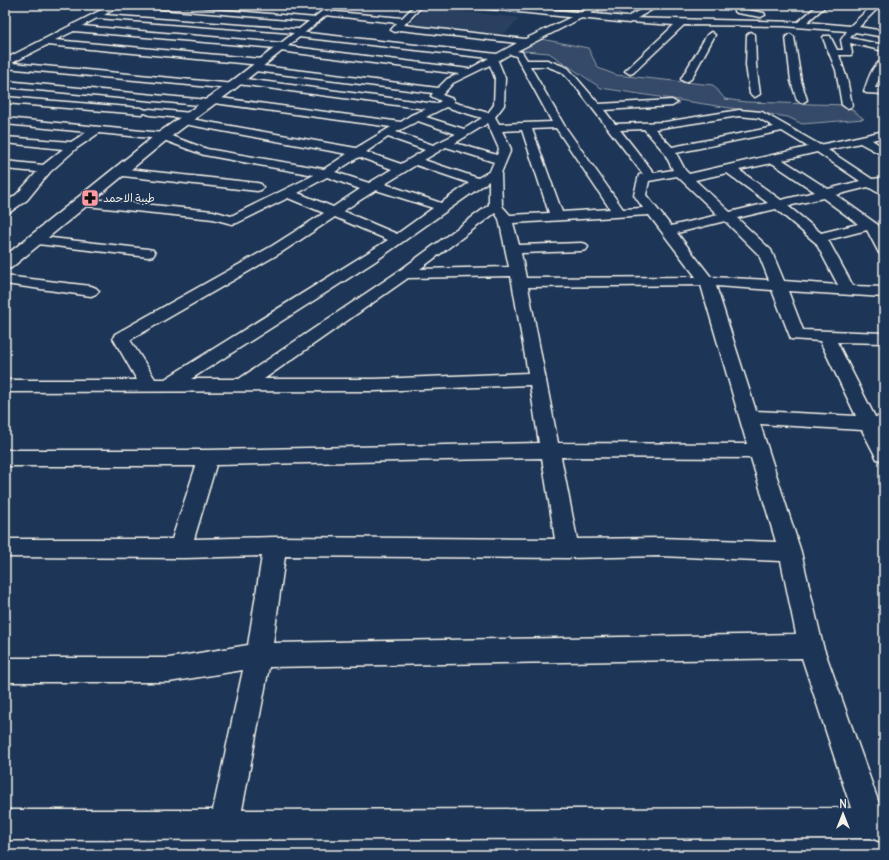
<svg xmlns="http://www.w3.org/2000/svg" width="889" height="860" viewBox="0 0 889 860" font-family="Delius,'Playpen Sans Arabic',sans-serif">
  <rect width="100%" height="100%" fill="#1d3557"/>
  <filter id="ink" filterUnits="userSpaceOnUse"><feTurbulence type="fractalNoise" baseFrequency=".025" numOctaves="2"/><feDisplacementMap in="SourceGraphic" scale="8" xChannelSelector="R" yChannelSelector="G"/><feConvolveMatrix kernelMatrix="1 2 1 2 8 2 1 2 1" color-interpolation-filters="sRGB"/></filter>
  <g filter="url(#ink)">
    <polygon fill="#2a4060" points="425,7 520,18 505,33 499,33 495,36 408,26"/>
    <g fill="#354a67" stroke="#949ea8">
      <polygon points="614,5 634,5 611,18 593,16"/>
      <polygon points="541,39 588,48 598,68 616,75 713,85 725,99 746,102 846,105 864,119 802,124 788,117 601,88 549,53 512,50"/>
    </g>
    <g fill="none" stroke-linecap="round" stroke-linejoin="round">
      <defs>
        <g id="street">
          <path d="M111,5H165L316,18H319V22L150,8H116L104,15L295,29H298L299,32L497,54L517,43L400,30L395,32L391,30L397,23L325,15L321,13L325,11L402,18L415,5H423L404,25L525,39L586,10L559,7L555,5L594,7L607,5L517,51L522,52L527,60H547L568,68L599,104L672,100L677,103L672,106L604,110L615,124L665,122L739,110L762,112L820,145L884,131V137L872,140L884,148V156L860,143L828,150L872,179L881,178L883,181L880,184L884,186V196L868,187L836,195L878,225L884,236V254L879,253L867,230L828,240L853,286L884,287V297L788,291L803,330L884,333V343L837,342L875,417H884V431H882L884,435V461L877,459L862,430L760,424L801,552L823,646L882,812L884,813V843L871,838L5,840V810H213L243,670L169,682H5V658H169L248,645L262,556L184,558L5,557V539H172L196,466H5V450H208L539,443L530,385L375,391L5,392V380H137L113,338L115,334L272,246L324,213L288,198L237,223L232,224L213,219L76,205L75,202L76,199L81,198L213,211L231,216L314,175L204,155L161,139L99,133L77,148L50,172L27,200L10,212L5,213V203L17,194L37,172L5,169V161L43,165L63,149L5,143V137L71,142L87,132L5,124V118L163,133L207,149L324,169L347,154L184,124L179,121L182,118L150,115L145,113L141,114L5,103V97L141,108L146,110L150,109L191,113L196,116L191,119L356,148L391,127L214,103L209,106L5,87V81L208,100L213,97L401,122L411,115L426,109L238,84L233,81L238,78L436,104L441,101L431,96L433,93L255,71L250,68L255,65L438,88L447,79L459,74L280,51L276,48L74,31L55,40L262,59L267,62L262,65L47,45L12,63L235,84L237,86L235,88L232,89L5,68V59ZM97,18L294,33L295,36L298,37L489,58L469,69L286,46L282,43L82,26ZM510,54L516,56L552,122L499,124L495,117L504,105L505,78L498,61ZM490,65L495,78L494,105L488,113L453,102V99L442,95L453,83ZM530,66H546L562,72L576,87L643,174L639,175L634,195L643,208L623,209L564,125ZM446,107L482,118L464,129L426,117ZM739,116L759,118L774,127L672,147L655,129ZM418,121L456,134L433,145L396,132ZM488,123L489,126L488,128L491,131L499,149L497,155L455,143ZM556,128L610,209L562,212L532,129ZM644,129L664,152L673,170L654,173L620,130ZM522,130L549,213L510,215L502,206L501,173L511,149L502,131ZM782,131L808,147L689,174L685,170L676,153ZM388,137L425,150L401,164L366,152ZM446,147L494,162L490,171L478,178L424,160ZM817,152L860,181L828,189L783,160ZM359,157L392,169L369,183L335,172ZM772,163L815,192L781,200L739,170ZM416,165L469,183L441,203L385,184ZM727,173L768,203L730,212L695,180ZM677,176L718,215L671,226L646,195L649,181ZM327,177L360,189L333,207L298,193ZM489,181V205L399,271L239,379H191L374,262ZM376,190L433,208L397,234L343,211ZM823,198L858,224L821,233L788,206ZM776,209L816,243L838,285L784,281L771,250L737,218ZM495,213L499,219L509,267L420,269ZM649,215L696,277L526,278L521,253L581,251L586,250L588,247L586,244L581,243L519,245L513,223ZM335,217L388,240L165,379H155L130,340L282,252ZM725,221L759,255L769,280L711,277L677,233ZM511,276L528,373L375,379H264L408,278ZM701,285L747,444L558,443L528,287ZM716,286L772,290L791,339L820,341L856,416L756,411ZM561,457L751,458L776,542L660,538L577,539ZM542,458L555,539L275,537L194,539L216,465ZM285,556L568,558L660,556L781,561L796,634L273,643ZM802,658L851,808L242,810L269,667Z"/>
          <polygon points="300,5 333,5 336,7 332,9 304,7"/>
          <polygon points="727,5 736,5 742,9 764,13 765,15 761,17 737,13"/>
          <polygon points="818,5 827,5 807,22 850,26 873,5 881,5 859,27 884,31 884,37 855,32 850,38 884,45 884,51 850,43 852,53 851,55 839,55 847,79 852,105 851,107 847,108 842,105 836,70 823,38 824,36 830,36 837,50 843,50 841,40 847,31 783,26 684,25 633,73 630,74 625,71 674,25 629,22 626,22 626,18 798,22"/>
          <polygon points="711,32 715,35 691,79 686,82 683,81 681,79 707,35"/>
          <polygon points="751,32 755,35 756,65 760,94 755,97 750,94 746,65 747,35"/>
          <polygon points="790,34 794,37 801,81 807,100 802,103 797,100 791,81 786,37"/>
          <path d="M884,60V68L875,88H884V94L866,93L864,91C868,81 872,63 884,60Z"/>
          <polygon points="118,168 257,183 261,184 263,187 261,190 257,191 114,175 112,172 114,169"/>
          <polygon points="34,236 148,249 153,250 155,253 153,256 148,257 29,243 27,240 29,237"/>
          <polygon points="5,276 91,286 96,288 99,291 96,294 91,296 5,284"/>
        </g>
        <g id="secondary">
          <polygon points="330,5 339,5 236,88 168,139 11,268 5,269 5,256 158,133 228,84"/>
          <polygon points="475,5 503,5 627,17 650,5 660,5 629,23 479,8"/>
        </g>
      </defs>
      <use href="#street" stroke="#f4f1e8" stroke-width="3"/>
      <use href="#secondary" stroke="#f4f1e8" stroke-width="3"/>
      <use href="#street" fill="#1d3557" fill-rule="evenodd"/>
      <use href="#secondary" fill="#1d3557" fill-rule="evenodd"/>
    </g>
  </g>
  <defs>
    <symbol id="pharmacy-square" viewBox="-11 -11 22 22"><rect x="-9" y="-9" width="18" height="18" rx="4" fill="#ff9aa2" stroke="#1d3557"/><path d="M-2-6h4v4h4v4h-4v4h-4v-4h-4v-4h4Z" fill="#111"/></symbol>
  </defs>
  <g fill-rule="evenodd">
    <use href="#pharmacy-square" x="80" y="188" width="20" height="20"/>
  </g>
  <g text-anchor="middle" stroke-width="3.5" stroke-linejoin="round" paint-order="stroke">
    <g font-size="11" fill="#f4f1e8" stroke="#1d3557" text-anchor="start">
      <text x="103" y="202">طيبة الاحمد</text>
    </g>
  </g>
  <rect width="889" height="860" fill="none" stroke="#1d3557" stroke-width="20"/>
  <rect x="10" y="10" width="869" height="840" fill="none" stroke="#f4f1e8" stroke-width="1.5" filter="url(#ink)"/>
  <g transform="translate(843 814)" stroke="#1d3557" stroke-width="3" paint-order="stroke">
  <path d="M0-3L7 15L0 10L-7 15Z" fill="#f4f1e8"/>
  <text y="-6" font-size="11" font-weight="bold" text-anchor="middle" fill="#f4f1e8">N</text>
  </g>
</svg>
